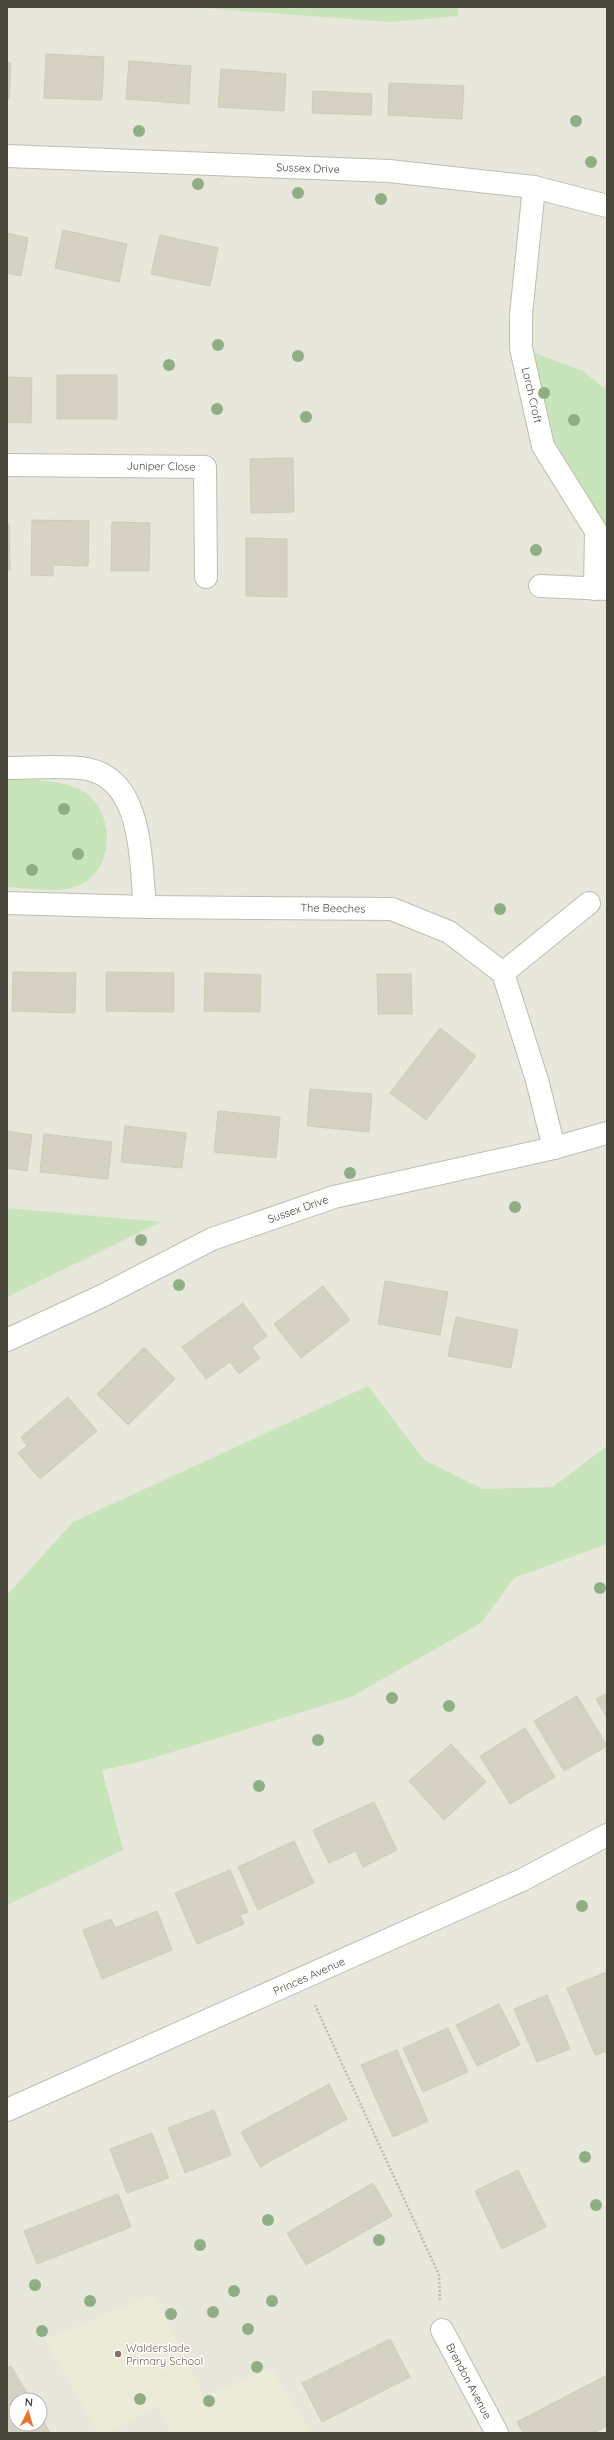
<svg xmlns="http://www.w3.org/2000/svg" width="614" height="2440" viewBox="0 0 614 2440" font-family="Quicksand,sans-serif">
  <rect width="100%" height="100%" fill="#f5f4ec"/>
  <path fill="#e8e7db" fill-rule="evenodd" d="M7,7H607V2433H7ZM16,2400H40V2424H16Z"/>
  <polygon fill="#ecebd8" points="154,2294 204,2397 271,2368 311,2433 171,2433 158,2405 110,2433 98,2433 45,2340"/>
  <g fill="#c7e4ba">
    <polygon points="190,7 458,7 458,16 390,22"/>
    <polygon points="521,348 583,371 607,390 607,580 595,581 596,531 543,446"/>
    <path d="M7,779C27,779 61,780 79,789C118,808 117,877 71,888C56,892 23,888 7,887Z"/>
    <polygon points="7,1208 161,1222 7,1297"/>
    <polygon points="368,1386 424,1460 483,1489 553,1487 607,1446 607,1544 514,1578 481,1623 351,1697 143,1761 102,1770 123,1850 7,1905 7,1595 73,1522"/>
  </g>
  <g fill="#d5d2c3" stroke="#cfcbb6">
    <polygon points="46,54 104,57 102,100 44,98"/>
    <polygon points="129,61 191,66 189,104 126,99"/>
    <polygon points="7,62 11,63 9,99 7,98"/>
    <polygon points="221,69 286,74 284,111 218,107"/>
    <polygon points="389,83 464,86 462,119 388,115"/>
    <polygon points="313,91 372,94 371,115 312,113"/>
    <polygon points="63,230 127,244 119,282 55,268"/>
    <polygon points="7,233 28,238 21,276 7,273"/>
    <polygon points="160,235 218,248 210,286 151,274"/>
    <rect x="57" y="375" width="60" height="44"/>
    <polygon points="7,377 32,378 31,423 7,422"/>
    <polygon points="293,458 294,512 251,513 250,459"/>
    <polygon points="32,520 89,521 88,566 53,565 53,576 31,575"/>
    <polygon points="112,522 150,523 149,571 111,571"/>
    <polygon points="7,524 9,524 10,570 7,570"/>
    <polygon points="246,538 287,539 287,597 246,596"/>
    <polygon points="13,972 76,973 75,1013 12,1011"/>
    <polygon points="106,972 174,973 174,1012 106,1011"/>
    <polygon points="205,973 261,975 260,1012 204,1011"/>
    <polygon points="377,974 411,974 412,1014 378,1014"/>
    <polygon points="440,1028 476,1056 426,1120 390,1093"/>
    <polygon points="310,1089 372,1094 369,1132 307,1126"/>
    <polygon points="218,1111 280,1117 276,1158 214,1152"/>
    <polygon points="125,1126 186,1133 182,1168 121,1162"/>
    <polygon points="7,1131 32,1135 27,1171 7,1168"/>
    <polygon points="44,1134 112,1142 108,1179 40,1172"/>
    <polygon points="385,1281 448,1292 440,1335 378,1324"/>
    <polygon points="323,1286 350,1320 301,1358 274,1324"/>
    <polygon points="243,1303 267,1336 252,1347 260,1358 239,1374 230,1362 206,1379 182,1347"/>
    <polygon points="456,1317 518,1330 511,1368 448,1356"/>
    <polygon points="144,1347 175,1379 128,1425 97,1394"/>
    <polygon points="68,1397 97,1431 40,1479 18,1453 27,1446 21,1437"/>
    <polygon points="607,1693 607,1718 596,1699"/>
    <polygon points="577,1696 607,1746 564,1771 534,1721"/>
    <polygon points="525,1728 555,1777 510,1804 480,1756"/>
    <polygon points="451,1744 486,1782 444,1820 409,1781"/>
    <polygon points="374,1802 397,1850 363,1867 356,1851 329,1863 313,1830"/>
    <polygon points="294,1841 314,1883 258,1910 238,1867"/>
    <polygon points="230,1870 248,1912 240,1915 244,1924 197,1944 175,1893"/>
    <polygon points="157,1911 172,1950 102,1979 83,1930 111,1919 115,1928"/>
    <polygon points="607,1972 607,2051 595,2055 567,1988"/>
    <polygon points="547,1995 570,2049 537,2062 514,2009"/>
    <polygon points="499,2004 520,2045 477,2066 456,2025"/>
    <polygon points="448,2028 468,2072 423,2092 403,2048"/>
    <polygon points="397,2050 428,2121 393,2137 361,2065"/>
    <polygon points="329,2084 347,2119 260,2167 241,2132"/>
    <polygon points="214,2110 231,2155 185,2173 168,2128"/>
    <polygon points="152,2133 169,2178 127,2193 110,2149"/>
    <polygon points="518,2170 546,2227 502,2249 475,2191"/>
    <polygon points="373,2183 392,2216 306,2265 287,2233"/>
    <polygon points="118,2194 131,2227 37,2264 24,2231"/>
    <polygon points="390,2339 410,2377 322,2422 302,2383"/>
    <polygon points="11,2366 27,2393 7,2405 7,2368"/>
    <polygon points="607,2375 607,2426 594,2433 523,2433 517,2422"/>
    <polygon points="27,2393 30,2400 16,2400 16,2424 40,2424 40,2416 44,2422 25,2433 7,2433 7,2405"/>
    <polygon points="44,2422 50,2433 25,2433"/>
  </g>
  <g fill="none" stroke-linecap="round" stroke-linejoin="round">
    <defs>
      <g id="minor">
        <polyline points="7,156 389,171 534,187 607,206"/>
        <polyline points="534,187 521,315 521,348 543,446 596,531 595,589"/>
        <polyline points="7,465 205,467 206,577"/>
        <polyline points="540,586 607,589"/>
        <path d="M7,768C29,768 66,765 87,769C144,780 140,862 145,907"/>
        <polyline points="7,903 145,907 392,909 449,932 503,973 537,1080 554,1148"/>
        <polyline points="503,973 589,903"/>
        <polyline points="7,1340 102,1296 212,1239 334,1197 554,1148 607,1133"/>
        <polyline points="442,2330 497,2433"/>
      </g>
      <polyline id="tertiary" points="7,2110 522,1880 607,1835"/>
    </defs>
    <use href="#minor" stroke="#bfbdaf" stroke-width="24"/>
    <use href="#tertiary" stroke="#bfbdaf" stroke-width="24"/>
    <polyline stroke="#c0bca2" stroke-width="2.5" stroke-dasharray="2 2" stroke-linecap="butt" points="315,2005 439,2275 440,2301"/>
    <use href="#minor" stroke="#fff" stroke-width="22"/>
    <use href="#tertiary" stroke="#fff" stroke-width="22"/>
  </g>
  <g fill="#90ae86">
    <circle cx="576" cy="121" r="6"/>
    <circle cx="139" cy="131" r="6"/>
    <circle cx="591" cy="162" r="6"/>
    <circle cx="198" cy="184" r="6"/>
    <circle cx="298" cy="193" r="6"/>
    <circle cx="381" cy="199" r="6"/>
    <circle cx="218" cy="345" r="6"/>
    <circle cx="298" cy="356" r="6"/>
    <circle cx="169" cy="365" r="6"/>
    <circle cx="544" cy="393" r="6"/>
    <circle cx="217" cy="409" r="6"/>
    <circle cx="306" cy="417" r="6"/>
    <circle cx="574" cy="420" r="6"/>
    <circle cx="536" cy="550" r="6"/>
    <circle cx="64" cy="809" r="6"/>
    <circle cx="78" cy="854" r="6"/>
    <circle cx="32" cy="870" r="6"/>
    <circle cx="500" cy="909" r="6"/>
    <circle cx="350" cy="1173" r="6"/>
    <circle cx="515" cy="1207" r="6"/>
    <circle cx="141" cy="1240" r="6"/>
    <circle cx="179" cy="1285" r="6"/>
    <circle cx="600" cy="1588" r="6"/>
    <circle cx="392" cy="1698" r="6"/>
    <circle cx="449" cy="1706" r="6"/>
    <circle cx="318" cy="1740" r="6"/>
    <circle cx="259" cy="1786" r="6"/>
    <circle cx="582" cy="1906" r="6"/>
    <circle cx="585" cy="2157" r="6"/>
    <circle cx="596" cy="2205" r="6"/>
    <circle cx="268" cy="2220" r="6"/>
    <circle cx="379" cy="2240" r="6"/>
    <circle cx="200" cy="2245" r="6"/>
    <circle cx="35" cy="2285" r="6"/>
    <circle cx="234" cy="2291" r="6"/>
    <circle cx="90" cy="2301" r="6"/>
    <circle cx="272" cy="2301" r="6"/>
    <circle cx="213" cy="2312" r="6"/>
    <circle cx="171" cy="2314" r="6"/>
    <circle cx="248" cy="2329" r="6"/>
    <circle cx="42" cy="2331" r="6"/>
    <circle cx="257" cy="2367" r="6"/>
    <circle cx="140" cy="2399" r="6"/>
    <circle cx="209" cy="2401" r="6"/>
  </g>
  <circle fill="#8d6e63" stroke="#fff" stroke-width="1.5" cx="118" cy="2354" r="4"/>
  <g text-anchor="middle" stroke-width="3" stroke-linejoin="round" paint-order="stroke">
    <g font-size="11" fill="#48463a" stroke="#fff">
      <text transform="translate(308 168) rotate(2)" y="4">Sussex Drive</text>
      <text transform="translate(532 395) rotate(77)" y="4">Larch Croft</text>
      <text transform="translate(161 466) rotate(1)" y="4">Juniper Close</text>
      <text transform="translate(333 908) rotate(1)" y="4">The Beeches</text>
      <text transform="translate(298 1209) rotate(-19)" y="4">Sussex Drive</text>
      <text transform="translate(309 1976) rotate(-24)" y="4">Princes Avenue</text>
      <text transform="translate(469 2381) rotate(62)" y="4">Brendon Avenue</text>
    </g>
    <g font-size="11" fill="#785e54" stroke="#fff" text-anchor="start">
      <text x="126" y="2352">Walderslade<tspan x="126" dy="13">Primary School</tspan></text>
    </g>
  </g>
  <rect width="614" height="2440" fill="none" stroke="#48463a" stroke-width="16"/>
  <g transform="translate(28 2412) rotate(5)"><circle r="19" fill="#ffffff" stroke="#b6b5b0"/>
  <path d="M0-3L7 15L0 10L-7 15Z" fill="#e57633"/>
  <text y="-6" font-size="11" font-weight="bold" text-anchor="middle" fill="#48463a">N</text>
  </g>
</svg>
